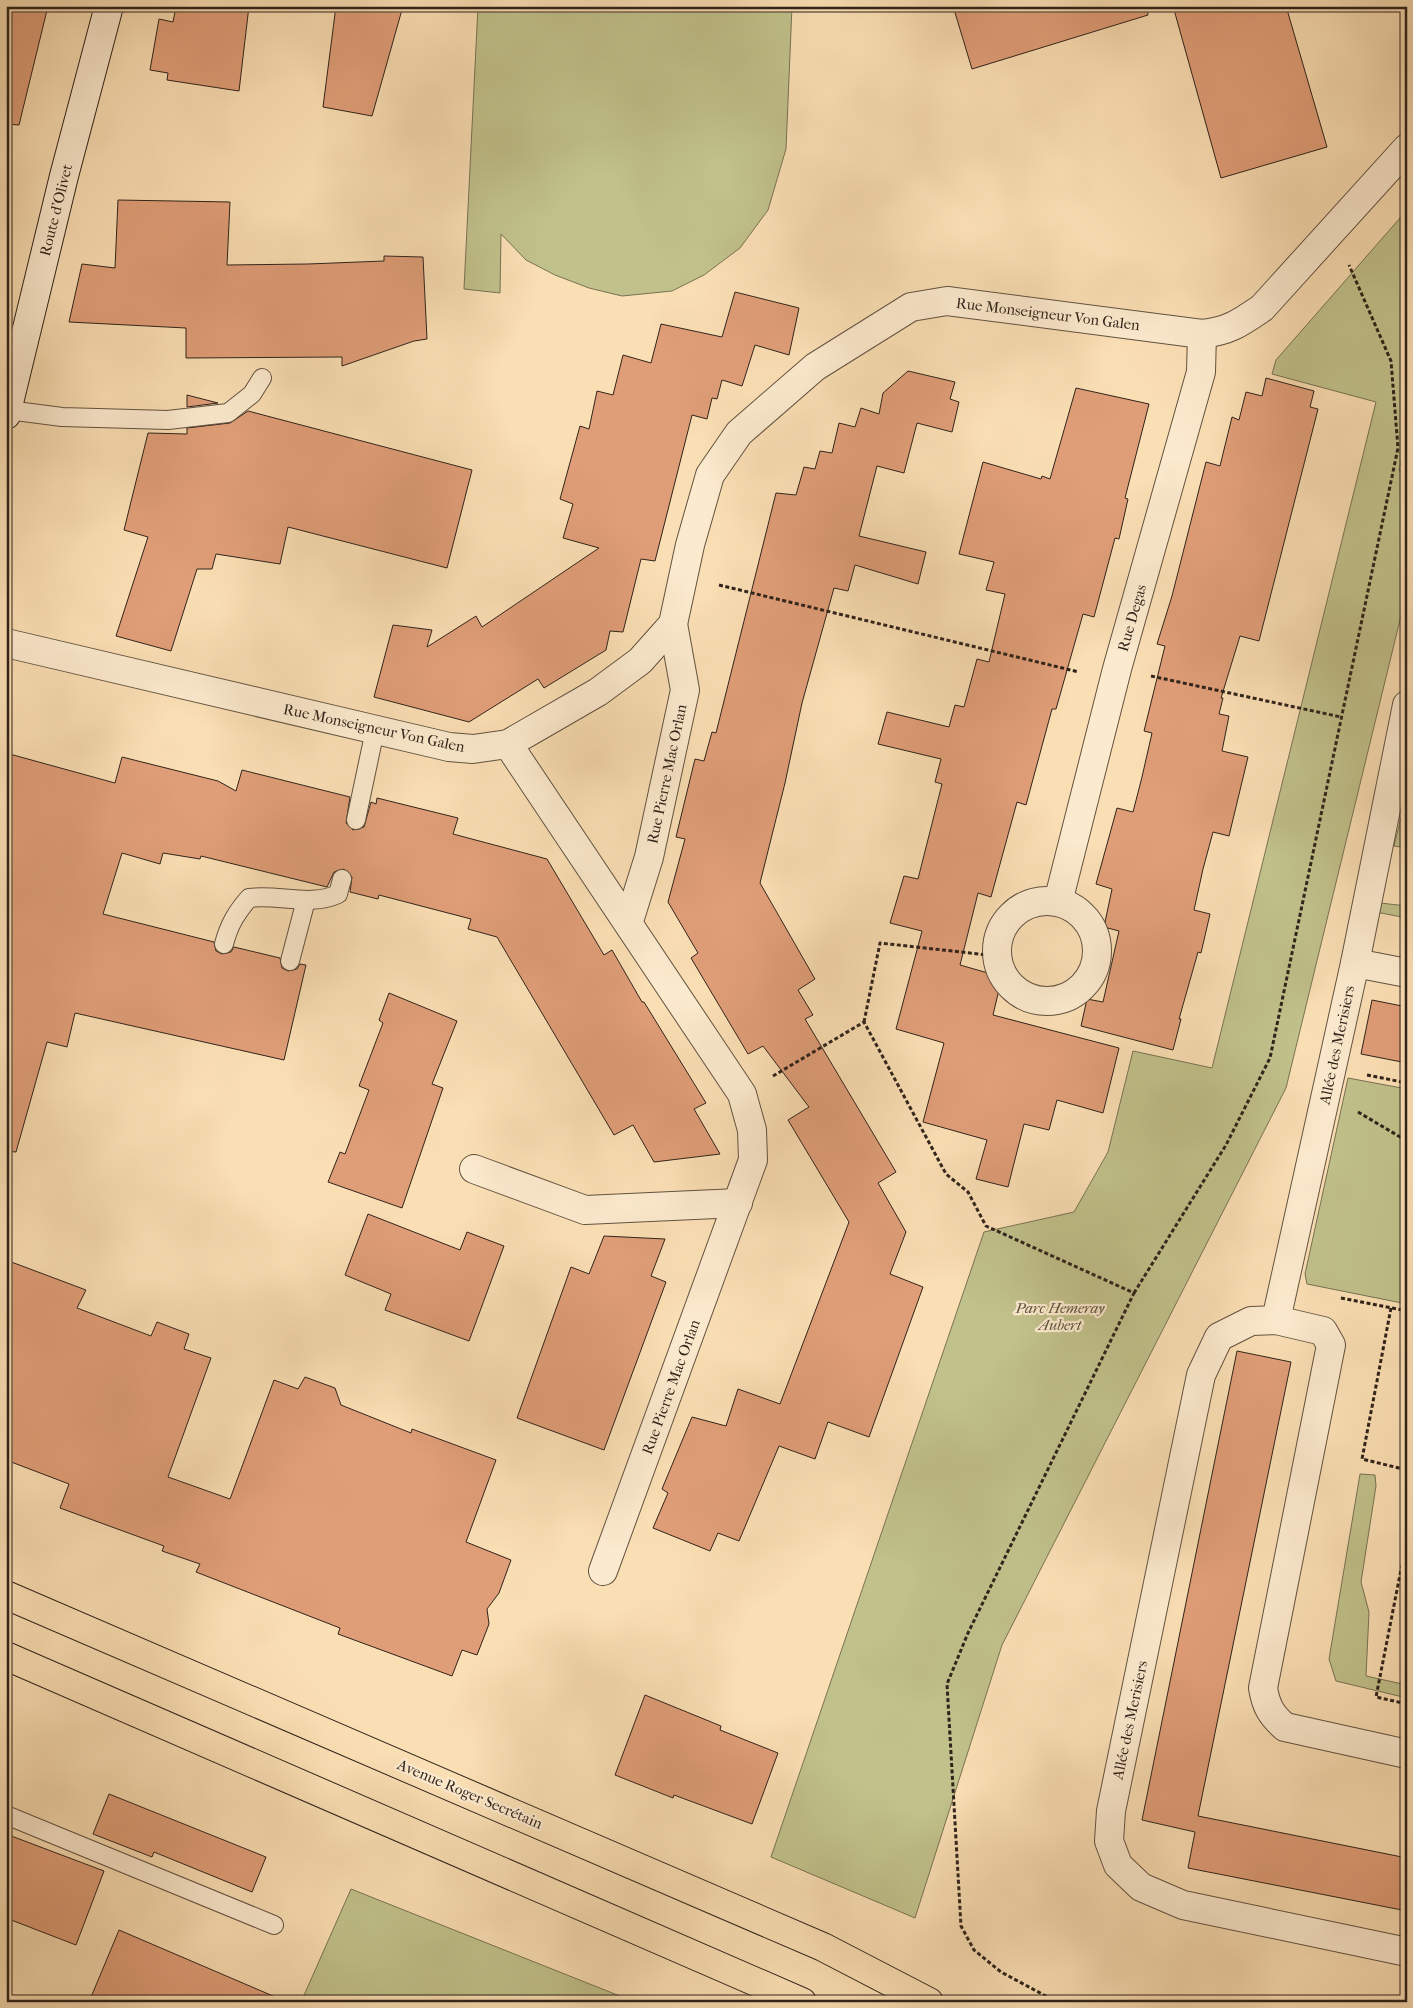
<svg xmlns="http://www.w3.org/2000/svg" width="1413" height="2008" viewBox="0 0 1413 2008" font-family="'IM FELL French Canon',serif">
  <rect width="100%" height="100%" fill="#fbdfb4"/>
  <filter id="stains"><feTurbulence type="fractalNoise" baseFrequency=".004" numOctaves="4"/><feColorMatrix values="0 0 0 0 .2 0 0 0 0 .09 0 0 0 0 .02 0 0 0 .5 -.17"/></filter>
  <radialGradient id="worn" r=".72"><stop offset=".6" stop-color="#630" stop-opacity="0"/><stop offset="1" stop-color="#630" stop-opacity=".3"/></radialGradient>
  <g fill="#c1c18b" stroke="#787253">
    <polygon points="478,6 792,6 786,149 768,210 740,248 704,275 672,291 622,296 589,288 555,275 526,260 501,234 500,293 464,289"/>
    <polygon points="1407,210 1407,434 1399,471 1407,473 1407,591 1286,1088 1002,1645 915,1918 771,1857 984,1232 1074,1212 1108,1152 1133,1051 1212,1068 1376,402 1272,374 1276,360"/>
    <polygon points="1407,803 1407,848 1394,846 1404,806"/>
    <polygon points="1380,903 1407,906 1407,918 1376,912"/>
    <polygon points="1348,1078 1407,1089 1407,1304 1307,1284 1305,1274"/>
    <polygon points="1360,1474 1375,1475 1376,1486 1361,1582 1369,1612 1366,1676 1407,1685 1407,1698 1336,1681 1329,1659"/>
    <polygon points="351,1889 635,2002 301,2002"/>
  </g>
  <g fill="#e09e78" stroke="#2f231b">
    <polygon points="6,6 48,6 19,125 6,124"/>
    <polygon points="176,6 249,6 239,91 167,80 168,73 150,70 159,19 173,22"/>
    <polygon points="336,6 403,6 372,116 323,107"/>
    <polygon points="953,6 1147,6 1148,15 972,69"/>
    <polygon points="1173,6 1286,6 1327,147 1221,178"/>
    <polygon points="118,200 230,202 227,265 308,264 384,261 384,256 423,257 427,339 414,341 342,366 342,357 186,358 186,328 69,322 82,264 115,268"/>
    <polygon points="735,292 799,308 789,355 755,345 742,386 722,380 717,399 712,398 707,419 692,415 655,561 641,559 623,632 610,631 606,650 544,688 538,679 469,722 374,697 393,625 432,630 427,647 476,616 482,627 599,548 563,538 573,504 560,499 580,426 589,429 597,391 613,395 623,355 651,363 661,324 722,337"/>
    <polygon points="908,371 955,382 950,399 959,402 952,432 917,423 904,473 877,466 859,536 926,552 918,584 855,565 848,591 834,588 802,703 785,783 760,883 815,979 798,990 813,1015 805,1019 896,1172 878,1183 906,1232 890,1274 923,1287 869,1437 828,1422 815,1459 779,1446 739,1541 718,1533 710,1551 653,1528 668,1493 662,1489 692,1417 726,1426 738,1389 780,1404 849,1222 788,1120 809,1107 763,1046 748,1054 691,958 698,953 668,902 685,839 676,837 695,759 704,761 712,732 716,733 776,493 796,495 804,467 815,469 820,451 832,453 839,423 855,427 861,408 879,414 883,393"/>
    <polygon points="1266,378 1314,391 1310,407 1318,409 1259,641 1240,636 1221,698 1223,698 1219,714 1229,716 1222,751 1248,757 1229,836 1213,832 1203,869 1194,910 1210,914 1201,953 1198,952 1179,1019 1181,1019 1173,1050 1081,1026 1087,999 1103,1002 1119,931 1104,927 1112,889 1096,884 1117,808 1133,812 1142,777 1152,733 1144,731 1165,646 1157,644 1172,596 1206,462 1220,466 1232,417 1239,420 1246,392 1262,396"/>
    <polygon points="1076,388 1149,404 1125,498 1128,499 1119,539 1115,538 1094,617 1083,614 1056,709 1052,709 1026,805 1017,802 991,897 978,893 960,965 1002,977 993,1015 1119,1048 1103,1113 1057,1100 1049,1130 1024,1124 1008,1187 976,1179 987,1140 923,1122 944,1043 896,1029 922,931 890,923 904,876 918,879 942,784 935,782 941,759 878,744 887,712 949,727 955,705 964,707 977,659 989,662 1005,594 986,590 994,562 959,554 983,462 1041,479 1042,476 1050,479"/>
    <polygon points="187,395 218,403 187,407"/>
    <polygon points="248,411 472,470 447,568 288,527 280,564 216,554 212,569 197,569 171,651 116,636 148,537 124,530 148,433 187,434 187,428 230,423"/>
    <polygon points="6,753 115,783 122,757 218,781 236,791 242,770 350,797 346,823 353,830 364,827 371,802 376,804 377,798 458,818 453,834 547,859 604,955 612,950 642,1002 644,1002 706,1103 694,1109 720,1154 654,1162 633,1125 614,1135 497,937 468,929 471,919 379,895 378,899 350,892 352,877 344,869 334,872 327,887 201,856 200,859 163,853 160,864 122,853 103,914 214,942 216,951 222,954 231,952 234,947 280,958 282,968 288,971 297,969 300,964 306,965 284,1060 75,1013 67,1047 47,1042 16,1152 6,1151"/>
    <polygon points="389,993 457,1021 432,1084 443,1088 402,1208 328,1182 340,1152 345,1154 369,1090 359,1086 383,1023 379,1020"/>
    <polygon points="1372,1000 1407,1007 1407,1063 1361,1054"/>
    <polygon points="368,1214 460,1250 467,1232 504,1246 469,1341 385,1310 391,1294 345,1275"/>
    <polygon points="604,1236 665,1239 651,1276 666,1282 604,1450 517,1418 571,1267 589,1274"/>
    <polygon points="6,1260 86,1290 77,1308 151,1336 157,1322 189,1334 184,1349 211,1358 168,1477 230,1499 274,1380 298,1389 305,1377 335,1388 341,1405 411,1433 412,1429 496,1460 466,1542 511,1560 499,1593 487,1609 489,1624 477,1655 462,1650 452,1676 338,1634 340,1628 196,1572 200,1564 162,1551 164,1546 60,1508 69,1484 6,1460"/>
    <polygon points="1237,1351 1291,1362 1198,1816 1407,1858 1407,1911 1188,1868 1195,1832 1142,1820"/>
    <polygon points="645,1695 721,1726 720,1730 778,1753 752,1824 674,1795 673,1798 615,1775"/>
    <polygon points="109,1794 266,1857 252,1892 154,1852 152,1857 93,1834"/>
    <polygon points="6,1834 104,1871 76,1945 6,1918"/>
    <polygon points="119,1930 287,2002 89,2002"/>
  </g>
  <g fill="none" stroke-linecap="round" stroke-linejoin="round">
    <defs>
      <g id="service">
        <polyline points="8,410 62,417 168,420 228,413 252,394 262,378"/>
        <polyline points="356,820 375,730"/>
        <path d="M224,944C229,925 236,913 249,898C279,894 310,907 338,894L342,879"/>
        <polyline points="290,961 306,900"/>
        <polyline points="6,1815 274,1925"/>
      </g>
      <g id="minor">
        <path d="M6,643L449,747L473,749L508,744L598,692L640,661L673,624L690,545L710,475L739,433L815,367L911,307L947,301L1202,334C1229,331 1240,323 1262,308L1407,148"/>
        <polyline points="508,744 742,1094 752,1130 753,1160 603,1571"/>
        <circle cx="1047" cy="951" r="50"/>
        <polyline points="1058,902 1117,669 1201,372 1202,334"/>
        <polyline points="629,921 649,857 685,690 673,624"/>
        <polyline points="1355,963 1407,973"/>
        <polyline points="474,1169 585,1210 738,1203"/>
        <polyline points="1276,1320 1355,963 1407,705"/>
        <path d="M1407,1754L1285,1727C1271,1715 1266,1706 1263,1688L1331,1345L1323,1331L1276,1320L1251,1321L1219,1337L1201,1375L1111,1811L1109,1841L1118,1865L1141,1887L1183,1905L1407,1952"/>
      </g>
      <polyline id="secondary" points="6,415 64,176 109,6"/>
      <g id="primary">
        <polyline points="6,1595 823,1947 929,2002"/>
        <polyline points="6,1656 802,2002"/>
      </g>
    </defs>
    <use href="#service" stroke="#625241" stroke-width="20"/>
    <use href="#minor" stroke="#625241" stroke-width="30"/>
    <use href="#secondary" stroke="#2f231b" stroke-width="30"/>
    <use href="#primary" stroke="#2f231b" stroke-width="30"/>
    <g stroke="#2f231b" stroke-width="3" stroke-dasharray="4 2.5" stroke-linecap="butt">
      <polyline points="719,585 1079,672"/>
      <polyline points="1151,676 1341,717"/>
      <polyline points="864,1022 880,943 997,956"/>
      <polyline points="1367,1075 1407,1083"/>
      <polyline points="773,1076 864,1022 946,1174 968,1192 986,1226 1134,1293 968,1633 947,1684 961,1926 974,1950 1001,1972 1057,2002"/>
      <polyline points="1358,1112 1407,1141"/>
      <polyline points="1134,1293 1226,1145 1270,1058 1398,448 1391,361 1349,265"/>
      <polyline points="1341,1298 1407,1311"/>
      <polyline points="1391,1308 1362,1459 1407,1470"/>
      <polyline points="1407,1539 1376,1697 1407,1704"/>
    </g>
    <use href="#service" stroke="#fceace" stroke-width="18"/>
    <use href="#minor" stroke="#fceace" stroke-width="28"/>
    <use href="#secondary" stroke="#fceace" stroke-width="28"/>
    <use href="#primary" stroke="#fbdfb4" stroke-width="28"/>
  </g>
  <g text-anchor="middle" stroke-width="4.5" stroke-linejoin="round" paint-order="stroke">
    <g font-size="15" fill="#2f231b" stroke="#fceace">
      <text transform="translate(56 210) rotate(-76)" y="5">Route d'Olivet</text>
      <text transform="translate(1048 314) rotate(7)" y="5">Rue Monseigneur Von Galen</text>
      <text transform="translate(1132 618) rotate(-74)" y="5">Rue Degas</text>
      <text transform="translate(374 728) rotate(12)" y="5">Rue Monseigneur Von Galen</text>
      <text transform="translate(667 774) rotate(-78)" y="5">Rue Pierre Mac Orlan</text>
      <text transform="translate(1337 1045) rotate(-78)" y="5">Allée des Merisiers</text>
      <text transform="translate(671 1387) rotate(-70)" y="5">Rue Pierre Mac Orlan</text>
      <text transform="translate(1130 1720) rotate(-78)" y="5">Allée des Merisiers</text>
      <text transform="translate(470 1794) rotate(23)" y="5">Avenue Roger Secrétain</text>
    </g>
    <g font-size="15" font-style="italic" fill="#5b523d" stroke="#fceace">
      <text x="1060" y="1313">Parc Hemeray<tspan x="1060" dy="17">Aubert</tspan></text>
    </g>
  </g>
  <rect width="1413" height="2008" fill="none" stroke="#fbdfb4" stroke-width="25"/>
  <rect x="8" y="8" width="1398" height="1993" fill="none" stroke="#2f231b" stroke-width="2.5"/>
  <rect x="12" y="12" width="1388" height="1983" fill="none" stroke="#2f231b"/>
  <rect width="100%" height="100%" filter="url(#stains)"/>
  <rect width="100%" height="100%" fill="url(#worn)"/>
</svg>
